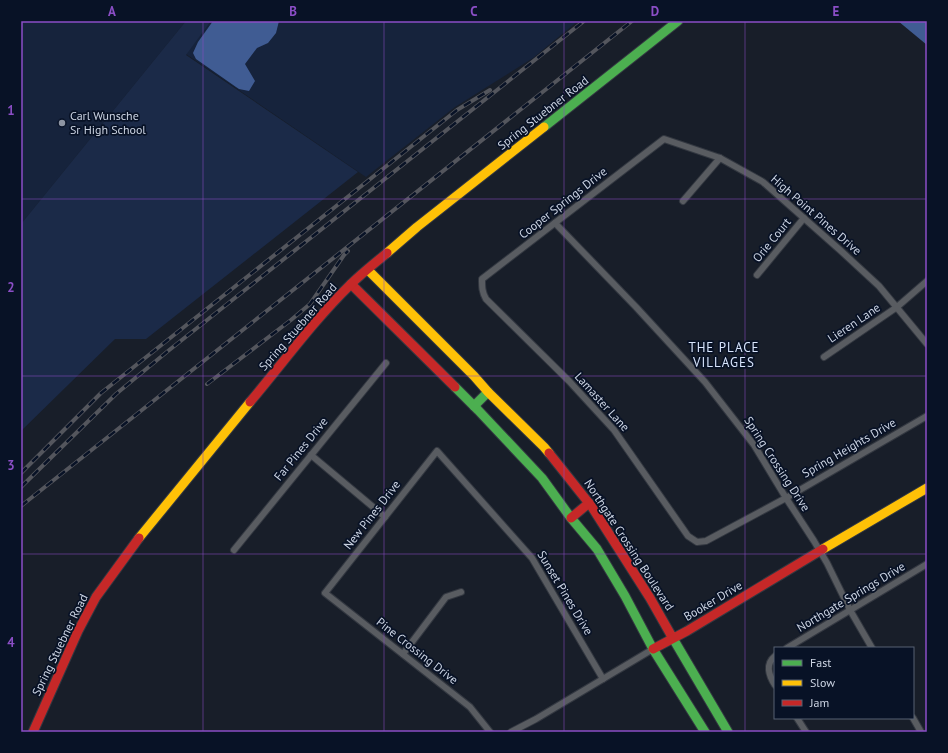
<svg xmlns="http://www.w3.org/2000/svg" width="948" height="753" viewBox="0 0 948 753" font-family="'PT Sans',sans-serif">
  <rect width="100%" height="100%" fill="#181e29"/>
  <g fill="#16233c">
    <polygon points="21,21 186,21 21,224"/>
    <polygon points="211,21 578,21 533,58 455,107 366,177 186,54"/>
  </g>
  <polygon fill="#1b2a48" points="186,21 211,21 186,55 358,172 146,339 115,339 21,431 21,224"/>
  <g fill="#405c93">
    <polygon points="213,21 279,21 276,33 268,43 257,48 245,64 255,81 249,91 239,89 236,87 196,59 193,53 198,42"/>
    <polygon points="898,21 927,21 927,45"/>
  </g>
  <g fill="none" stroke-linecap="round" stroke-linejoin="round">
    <defs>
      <g id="street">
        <polyline points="683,201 720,158"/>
        <polyline points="555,223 636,307 705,382 754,445 786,498 814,541 827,563 850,610 872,648"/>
        <polyline points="757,275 804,218"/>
        <path d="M927,344L879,286L840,250L763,182L720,158L664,139L482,279C482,287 482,292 486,299L569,381L614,430L688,536L697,542L706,541L786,498L927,416"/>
        <polyline points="824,357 897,307 927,281"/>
        <polyline points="311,455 385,517"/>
        <polyline points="234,550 386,363"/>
        <polyline points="787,648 927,564"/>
        <polyline points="403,654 446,597 461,592"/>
        <path d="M775,656C765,664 769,676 775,685"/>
        <polyline points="797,718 806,732"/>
        <polyline points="913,718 921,732"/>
        <polyline points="490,732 470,707 325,593 437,451 532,558 603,679"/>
        <polyline points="511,732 536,719 653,649"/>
      </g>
      <g id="fast">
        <polyline points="544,127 678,21"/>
        <polyline points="455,387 478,410 542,478 571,518 597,549 625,596 653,649 705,732"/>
        <polyline points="474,406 488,392"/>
        <polyline points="671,635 728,732"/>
      </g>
      <g id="slow">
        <polyline points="387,253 417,227 544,127"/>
        <polyline points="368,270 474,376 488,392 544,447 549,453"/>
        <polyline points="139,538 250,402"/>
        <polyline points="823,549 927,488"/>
      </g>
      <g id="jam">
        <polyline points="351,284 455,387"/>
        <path d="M250,402C283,363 313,321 350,285C362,273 375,263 387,253"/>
        <polyline points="549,453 592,507 650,598 671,635"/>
        <polyline points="571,518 589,503"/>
        <polyline points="653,649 687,631 823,549"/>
        <polyline points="33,732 78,631 96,597 139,538"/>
      </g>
    </defs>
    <use href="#street" stroke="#333841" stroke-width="8"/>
    <use href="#fast" stroke="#333841" stroke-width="11"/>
    <use href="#slow" stroke="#333841" stroke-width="11"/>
    <use href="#jam" stroke="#333841" stroke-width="11"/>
    <use href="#street" stroke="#595c61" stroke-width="6"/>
    <use href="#fast" stroke="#4caf50" stroke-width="9"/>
    <use href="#slow" stroke="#ffc107" stroke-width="9"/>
    <use href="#jam" stroke="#c62828" stroke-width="9"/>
    <defs>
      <g id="rail">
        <polyline points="207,384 291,320 310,304 344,255 348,251"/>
        <polyline points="21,473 101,393 457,110 490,90"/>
        <polyline points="21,487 116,394 168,351 584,21"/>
        <polyline points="21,506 632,21"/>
      </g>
    </defs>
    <use href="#rail" stroke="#54565d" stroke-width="4"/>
    <use href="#rail" stroke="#081226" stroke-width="2.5" stroke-dasharray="8" stroke-linecap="butt"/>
  </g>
  <path fill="none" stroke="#8b4ec6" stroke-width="1" stroke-opacity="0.55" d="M203,21V732M384,21V732M564,21V732M745,21V732M21,199H927M21,376H927M21,554H927"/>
  <circle fill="#8d94a2" stroke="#081226" stroke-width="1.5" cx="62" cy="123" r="4"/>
  <g text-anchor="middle" stroke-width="3.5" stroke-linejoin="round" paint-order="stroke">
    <g font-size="12" fill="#ccd4e3" stroke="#081226">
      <text transform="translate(543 113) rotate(-38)" y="4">Spring Stuebner Road</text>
      <text transform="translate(563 203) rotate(-38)" y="4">Cooper Springs Drive</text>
      <text transform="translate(816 215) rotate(41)" y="4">High Point Pines Drive</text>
      <text transform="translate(772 240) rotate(-51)" y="4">Orie Court</text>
      <text transform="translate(854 323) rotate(-34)" y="4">Lieren Lane</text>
      <text transform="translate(298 327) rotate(-49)" y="4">Spring Stuebner Road</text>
      <text transform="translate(602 402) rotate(48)" y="4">Lamaster Lane</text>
      <text transform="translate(849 448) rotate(-30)" y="4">Spring Heights Drive</text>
      <text transform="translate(301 449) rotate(-51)" y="4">Far Pines Drive</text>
      <text transform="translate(777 464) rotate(57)" y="4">Spring Crossing Drive</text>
      <text transform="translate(372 515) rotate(-52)" y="4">New Pines Drive</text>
      <text transform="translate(629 545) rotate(57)" y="4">Northgate Crossing Boulevard</text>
      <text transform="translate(565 593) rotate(59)" y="4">Sunset Pines Drive</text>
      <text transform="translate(851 597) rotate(-31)" y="4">Northgate Springs Drive</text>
      <text transform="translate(713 601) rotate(-31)" y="4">Booker Drive</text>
      <text transform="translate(60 645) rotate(-64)" y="4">Spring Stuebner Road</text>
      <text transform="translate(417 651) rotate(38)" y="4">Pine Crossing Drive</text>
    </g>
    <g font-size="12" fill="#ccd4e3" stroke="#081226" text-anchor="start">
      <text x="70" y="120">Carl Wunsche<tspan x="70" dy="14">Sr High School</tspan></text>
    </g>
    <g font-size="13" letter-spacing="1" fill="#d8e5fd" stroke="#081226">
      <text x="724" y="352">THE PLACE<tspan x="724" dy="15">VILLAGES</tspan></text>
    </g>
  </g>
  <rect width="948" height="753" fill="none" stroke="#081226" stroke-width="44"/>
  <rect x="774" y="647" width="140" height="72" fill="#081226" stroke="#566072"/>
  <rect x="782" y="660" width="20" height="6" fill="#4caf50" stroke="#566072"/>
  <text x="810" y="667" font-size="12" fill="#ccd4e3">Fast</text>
  <rect x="782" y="680" width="20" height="6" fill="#ffc107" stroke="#566072"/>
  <text x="810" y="687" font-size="12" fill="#ccd4e3">Slow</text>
  <rect x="782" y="700" width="20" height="6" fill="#c62828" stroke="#566072"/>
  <text x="810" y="707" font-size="12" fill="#ccd4e3">Jam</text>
  <rect x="22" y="22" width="904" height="709" fill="none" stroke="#8b4ec6" stroke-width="1.5"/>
  <g font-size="13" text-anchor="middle" font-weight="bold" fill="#8b4ec6">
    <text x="112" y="16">A</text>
    <text x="293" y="16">B</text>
    <text x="474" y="16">C</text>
    <text x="655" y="16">D</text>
    <text x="836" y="16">E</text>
    <text x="11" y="115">1</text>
    <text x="11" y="292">2</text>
    <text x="11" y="470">3</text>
    <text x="11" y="647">4</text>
  </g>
</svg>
